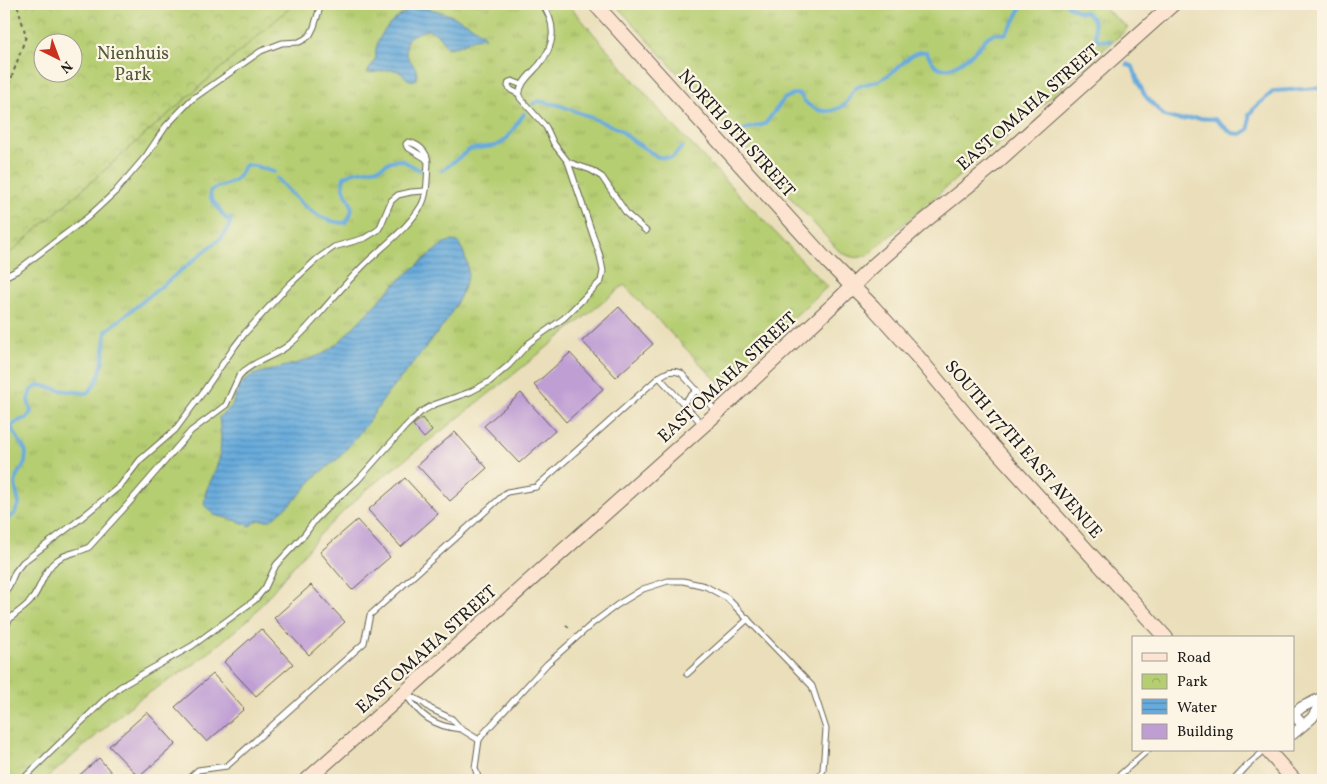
<svg xmlns="http://www.w3.org/2000/svg" width="1327" height="784" viewBox="0 0 1327 784" font-family="Vollkorn,serif">
  <defs>
    <pattern id="grass-tufts" width="24" height="20" patternUnits="userSpaceOnUse" patternTransform="scale(1.25)"><rect width="24" height="20" fill="#b6ce72"/><path d="M3 7l-1-3M5 7V3M7 7l1-3M15 17l-1-3M17 17v-4M19 17l1-3" fill="none" stroke="#9cb062"/></pattern>
    <pattern id="park-crowns" width="20" height="18" patternUnits="userSpaceOnUse" patternTransform="scale(1.25)"><rect width="20" height="18" fill="#b6ce72"/><path d="M2 6a3 3 0 1 1 6 0M12 15a3 3 0 1 1 6 0" fill="none" stroke="#9cb062"/></pattern>
    <pattern id="water-rules" width="6" height="5" patternUnits="userSpaceOnUse" patternTransform="scale(1.25)"><rect width="6" height="5" fill="#67abdc"/><path d="M0 2.5h6" fill="none" stroke="#548ab2"/></pattern>
  </defs>
  <rect width="100%" height="100%" fill="#fcf5e5"/>
  <filter id="ink" filterUnits="userSpaceOnUse"><feTurbulence type="fractalNoise" baseFrequency=".02" numOctaves="2"/><feDisplacementMap in="SourceGraphic" scale="10" xChannelSelector="R" yChannelSelector="G"/><feConvolveMatrix kernelMatrix="1 2 1 2 8 2 1 2 1" color-interpolation-filters="sRGB"/></filter>
  <filter id="wash" filterUnits="userSpaceOnUse"><feTurbulence type="fractalNoise" baseFrequency=".0096" numOctaves="4" result="noise"/><feDisplacementMap in="SourceGraphic" scale="20" xChannelSelector="R" yChannelSelector="G"/><feGaussianBlur stdDeviation="1.12" result="paint"/><feColorMatrix in="noise" values="0 0 0 0 0 0 0 0 0 0 0 0 0 0 0 0 0 1.4 0 .05"/><feComposite in="paint" operator="in"/></filter>
  <g filter="url(#wash)">
    <rect width="100%" height="100%" fill="#eadfba"/>
    <g fill="url(#grass-tufts)" stroke="#697547">
      <polygon points="294,4 568,4 668,120 827,287 720,384 624,285 509,378 366,490 323,531 250,618 196,663 136,701 45,780 4,780 4,258"/>
      <path d="M615,4H1099L1128,28L991,151L989,150L868,255C856,260 848,257 838,250Z"/>
    </g>
    <path fill="url(#park-crowns)" stroke="#697547" fill-rule="evenodd" d="M4,4H294L4,258ZM42,42H72V72H42Z"/>
    <g fill="url(#water-rules)" stroke="#42647c">
      <path d="M426,8C447,13 470,21 485,37L471,40L458,46L447,48C444,44 442,39 438,35C436,33 431,31 428,30C424,30 408,36 407,40C406,43 407,45 406,48C405,62 421,65 416,80C406,83 404,72 395,70C389,69 375,73 367,73L376,58C372,38 396,14 413,9C417,8 422,8 426,8Z"/>
      <polygon points="451,241 458,242 463,251 467,263 468,276 460,297 446,322 410,367 388,393 366,425 339,458 316,476 295,500 271,520 258,520 250,526 238,521 214,515 204,505 206,491 213,476 220,457 221,436 219,417 231,407 241,384 252,375 298,363 323,354 338,343 365,315 397,282 444,243"/>
    </g>
    <g fill="none" stroke-linecap="round" stroke-linejoin="round">
      <g stroke="#67abdc" stroke-width="4">
        <polyline points="1067,4 1068,6 1080,12 1086,12 1093,19 1096,37 1098,40 1110,41"/>
        <polyline points="1127,64 1133,67 1139,84 1146,97 1164,116 1179,120 1195,118 1215,119 1232,133 1241,134 1249,129 1249,115 1255,107 1274,91 1318,88 1323,90"/>
        <polyline points="533,104 538,101 559,105 580,113 619,129 632,140 658,157 672,158 682,147"/>
        <path d="M738,133L746,129L765,124L784,99L793,94H800C808,111 830,117 845,104C850,100 851,92 856,88C861,84 872,83 878,81C882,79 887,76 891,73C902,66 912,49 926,52C929,56 933,65 938,67C950,74 970,56 978,48C983,43 986,36 993,34C996,33 1002,34 1005,34L1012,25L1023,4"/>
        <polyline points="442,171 470,149 495,146 500,144 507,138 524,114"/>
        <path d="M277,178C294,198 318,223 345,223C363,202 338,197 344,177L354,172L379,168L391,161L401,160L420,170"/>
        <path d="M4,521L14,514L19,504L15,484L17,475L25,463L26,452L11,427L16,422L27,418L31,412L28,400L31,390L40,385L60,390L87,393C104,379 104,350 106,331L220,239C226,232 230,227 231,218L226,219L211,198L210,191C218,185 229,186 236,179C240,176 242,169 245,165L255,166L274,172"/>
      </g>
    </g>
    <g id="blocks">
      <g fill="#bf9ed4">
        <polygon points="619,307 653,344 616,377 582,341"/>
        <polygon points="570,353 603,389 566,422 534,385"/>
        <polygon points="521,393 555,431 519,463 484,426"/>
        <polygon points="422,418 432,431 424,438 413,425"/>
        <polygon points="455,432 487,468 450,501 417,465"/>
        <polygon points="405,478 438,514 401,547 368,510"/>
        <polygon points="357,520 390,557 352,590 320,552"/>
        <polygon points="311,585 345,622 309,655 274,618"/>
        <polygon points="261,629 293,664 256,696 224,662"/>
        <polygon points="213,674 244,709 207,742 175,707"/>
        <polygon points="147,712 176,744 139,777 109,746"/>
        <polygon points="99,758 118,780 74,780"/>
      </g>
    </g>
  </g>
  <g filter="url(#ink)">
    <use href="#blocks" fill-opacity="0" stroke="#646053" stroke-width="1"/>
    <g fill="none" stroke-linecap="round" stroke-linejoin="round">
      <defs>
        <g id="lane">
          <polyline points="519,94 511,90 508,86 509,82 512,81 522,85"/>
          <polyline points="568,162 591,170 602,177 627,214 646,231"/>
          <polyline points="4,277 18,270 27,263 88,217 115,192 146,156 166,126 191,100 261,51 282,43 299,42 305,39 310,35 314,27 321,4"/>
          <polyline points="659,377 702,424"/>
          <polyline points="683,403 697,390"/>
          <polyline points="4,593 9,586 15,572 23,562 75,523 120,486 140,460 175,430 201,395 235,346 245,333 289,285 317,259 334,247 365,238 378,230 381,225 391,201 398,195 411,192 425,191"/>
          <path d="M4,635C5,630 6,625 9,620C16,612 26,608 32,599C42,587 43,570 57,560C66,553 79,553 89,547L128,504L191,431L226,405L239,376C252,361 275,357 290,344C299,337 307,328 314,320C329,303 344,285 360,269C380,248 406,231 421,206C428,194 427,176 428,162C427,151 418,144 408,142L406,144L407,147L425,158L428,162"/>
          <polyline points="687,674 748,619"/>
          <path d="M405,693C420,716 433,726 460,729"/>
          <polyline points="406,694 422,702 431,709 452,719 461,729 479,740"/>
          <path d="M22,780L102,702L120,687L151,669L192,646L255,600L265,588L276,565L305,534L315,520L334,501L358,480L405,427L421,412L433,405L470,392L489,382L509,365L529,343L564,318L601,281L603,271L600,256L568,162L554,144L546,127L520,98C517,85 531,74 539,65C555,46 557,24 542,4"/>
          <path d="M187,780L198,770L227,766L364,643L370,615L507,492L536,487L659,377C667,372 672,369 681,373L716,411"/>
          <polyline points="479,780 475,768 479,740 484,733 547,664 593,623 617,605 643,589 668,581 683,581 705,586 727,598 812,686 826,729 823,770 818,780"/>
          <polyline points="1114,780 1148,750"/>
          <polyline points="1234,780 1247,766 1265,750"/>
        </g>
        <g id="street">
          <polyline points="1303,725 1293,714 1302,707 1323,697"/>
          <polyline points="1293,734 1312,718 1323,701"/>
        </g>
        <g id="secondary">
          <polyline points="595,4 828,262 873,307 917,356 987,440 1166,638"/>
          <polyline points="1267,750 1294,780"/>
          <polyline points="307,780 717,413 834,304 872,267 921,224 990,168 1173,4"/>
        </g>
      </defs>
      <use href="#lane" stroke="#646053" stroke-width="7"/>
      <use href="#street" stroke="#646053" stroke-width="12"/>
      <use href="#secondary" stroke="#646053" stroke-width="16"/>
      <g stroke="#646053" stroke-width="2" stroke-dasharray="4 4" stroke-linecap="butt">
        <polyline points="4,92 10,82 26,36 17,4"/>
        <polyline points="566,625 571,630"/>
      </g>
      <use href="#lane" stroke="#fff" stroke-width="5"/>
      <use href="#street" stroke="#fff" stroke-width="10"/>
      <use href="#secondary" stroke="#fde4d1" stroke-width="14"/>
    </g>
  </g>
  <g text-anchor="middle" stroke-width="4.5" stroke-linejoin="round" paint-order="stroke">
    <g font-size="18" fill="#525a3a" stroke="#fcf5e5">
      <text x="133" y="59">Nienhuis<tspan x="133" dy="21">Park</tspan></text>
    </g>
    <g font-size="18" fill="#1c1c1c" stroke="#fcf5e5">
      <text transform="translate(1028 107) rotate(-41)" y="6">EAST OMAHA STREET</text>
      <text transform="translate(737 133) rotate(48)" y="6">NORTH 9TH STREET</text>
      <text transform="translate(727 377) rotate(-43)" y="6">EAST OMAHA STREET</text>
      <text transform="translate(1024 449) rotate(49)" y="6">SOUTH 177TH EAST AVENUE</text>
      <text transform="translate(426 649) rotate(-42)" y="6">EAST OMAHA STREET</text>
    </g>
  </g>
  <rect width="1327" height="784" fill="none" stroke="#fcf5e5" stroke-width="20"/>
  <rect x="1132" y="636" width="162" height="115" fill="#fcf5e5" stroke="#a29e95"/>
  <rect x="1142" y="653" width="25" height="8" fill="#fde4d1" stroke="#a29e95"/>
  <text x="1177" y="662" font-size="15" fill="#1c1c1c">Road</text>
  <rect x="1142" y="674" width="25" height="15" fill="url(#park-crowns)" stroke="#a29e95"/>
  <text x="1177" y="686" font-size="15" fill="#1c1c1c">Park</text>
  <rect x="1142" y="699" width="25" height="15" fill="url(#water-rules)" stroke="#a29e95"/>
  <text x="1177" y="712" font-size="15" fill="#1c1c1c">Water</text>
  <rect x="1142" y="724" width="25" height="15" fill="#bf9ed4" stroke="#a29e95"/>
  <text x="1177" y="736" font-size="15" fill="#1c1c1c">Building</text>
  <g transform="translate(58 58) rotate(138)"><circle r="24" fill="#fcf5e5" stroke="#a29e95"/>
  <path d="M0-4L9 19L0 12L-9 19Z" fill="#c8321e"/>
  <text y="-8" font-size="14" font-weight="bold" text-anchor="middle" fill="#1c1c1c">N</text>
  </g>
</svg>
